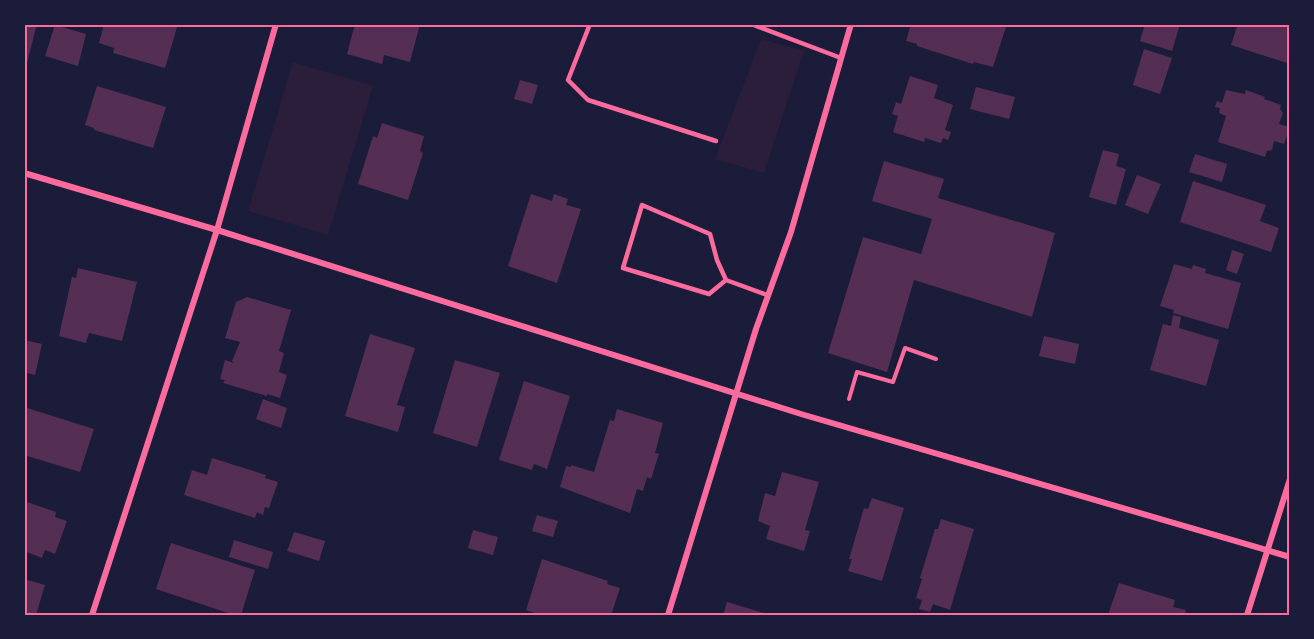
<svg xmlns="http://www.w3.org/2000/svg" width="1314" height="639" viewBox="0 0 1314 639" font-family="Merriweather,serif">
  <rect width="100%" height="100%" fill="#1b1b3a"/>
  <g fill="#2a1e3b">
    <polygon points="761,39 804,51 764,173 715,159"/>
    <polygon points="293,62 373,86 328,235 248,211"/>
  </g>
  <g fill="#542f53">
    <polygon points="24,24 37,24 25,71 24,71"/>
    <polygon points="104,24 178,24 165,68 113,53 114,48 99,43"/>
    <polygon points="355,24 420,24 410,62 384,55 382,64 347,54"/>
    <polygon points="911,24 1007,24 993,67 974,62 973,64 917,46 917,44 906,41"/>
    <polygon points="1145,24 1180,24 1172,51 1140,41"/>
    <polygon points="1238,24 1290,24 1290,64 1231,45"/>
    <polygon points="55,25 86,34 78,66 45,56"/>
    <polygon points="1144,49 1172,58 1160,94 1133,85"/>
    <polygon points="910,76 938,85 934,98 953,105 945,130 951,132 948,140 943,138 941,143 925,138 924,142 893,132 898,116 892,114 896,102 901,104"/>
    <polygon points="520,80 538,85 532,104 514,99"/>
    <polygon points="97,86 166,107 153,148 94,130 94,128 85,125"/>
    <polygon points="976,87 1015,97 1009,119 970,109"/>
    <polygon points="1226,90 1245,94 1246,90 1265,97 1264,99 1281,105 1280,109 1283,113 1279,124 1290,127 1284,144 1274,141 1272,150 1267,151 1265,157 1218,142 1226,116 1219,113 1220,108 1215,107 1217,101 1222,103"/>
    <polygon points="382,123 424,136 420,151 423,153 408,200 358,184 373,136 377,138"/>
    <polygon points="1103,150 1119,154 1116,166 1126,169 1116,205 1089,197"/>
    <polygon points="1195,154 1227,164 1222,182 1189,172"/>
    <polygon points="884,161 944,179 938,198 1055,233 1032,317 914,280 887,372 828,353 863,237 921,254 932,219 872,201"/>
    <polygon points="1137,175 1161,184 1148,214 1125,205"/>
    <polygon points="1193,181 1266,205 1260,221 1279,228 1271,252 1180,222"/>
    <polygon points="531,194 552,201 554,194 568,199 566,205 581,209 557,283 508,266"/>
    <polygon points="1232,250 1244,254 1237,274 1226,270"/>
    <polygon points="1174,264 1192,269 1193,265 1206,269 1205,273 1241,283 1228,329 1173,313 1174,310 1160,306"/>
    <polygon points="78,268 137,282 122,341 89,333 86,343 59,336 72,277 76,278"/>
    <polygon points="247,297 291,310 279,351 284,353 279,372 287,375 280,398 267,394 267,396 223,383 225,380 220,379 225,360 234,363 232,361 240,342 225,338 236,302"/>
    <polygon points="1173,315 1181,317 1179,328 1219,340 1206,386 1150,370 1163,324 1171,326"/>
    <polygon points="370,334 415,348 397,405 405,407 398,432 345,416"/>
    <polygon points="1044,336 1079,344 1075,364 1039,356"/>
    <polygon points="24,340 42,344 35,375 24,372"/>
    <polygon points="455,360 500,373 477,447 433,433"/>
    <polygon points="524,381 570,396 547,469 534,464 532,470 499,460"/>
    <polygon points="263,399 287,408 281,428 256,419"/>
    <polygon points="24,407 94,429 80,472 24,455"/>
    <polygon points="617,409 663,423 655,453 659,454 651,479 647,477 643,491 637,489 630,513 560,487 566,466 571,467 571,465 594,472 610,420 614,421"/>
    <polygon points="212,458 266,475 265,478 278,482 269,508 265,507 263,515 257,512 255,518 184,495 192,470 207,475"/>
    <polygon points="782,472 819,482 805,530 810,531 804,551 766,539 770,526 758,521 765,493 775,496"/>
    <polygon points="872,498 904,508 882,581 848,571 852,559 849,559 864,508 868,509"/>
    <polygon points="24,501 56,512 55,517 67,521 55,554 45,550 42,558 24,551"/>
    <polygon points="537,515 558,521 553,537 532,531"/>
    <polygon points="941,519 974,529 950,610 933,604 930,612 919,609 922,600 916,598 922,579 920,578 935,529 938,529"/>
    <polygon points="473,530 498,537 493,555 468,548"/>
    <polygon points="294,532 325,541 319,561 287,551"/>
    <polygon points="234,540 273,552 268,569 229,557"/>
    <polygon points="171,543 255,570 241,615 234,615 156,589"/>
    <polygon points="542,559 608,581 607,584 620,588 611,615 540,615 526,610"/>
    <polygon points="24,579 45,585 36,615 24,615"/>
    <polygon points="1119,583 1175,600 1173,607 1186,610 1185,615 1108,615"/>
    <polygon points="727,602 767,614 767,615 723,615"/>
  </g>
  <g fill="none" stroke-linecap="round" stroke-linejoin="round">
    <polyline stroke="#ff6b9d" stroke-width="4" points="849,399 857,372 893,382 905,348 936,359"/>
    <g stroke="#ff6b9d" stroke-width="4.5">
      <polyline points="590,24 568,80 588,100 716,141"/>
      <polyline points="751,24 841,58"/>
      <polyline points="726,280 709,294 623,268 642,205 710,234 717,260 726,280 767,295"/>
    </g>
    <g stroke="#ff6b9d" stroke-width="6">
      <polyline points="24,173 217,230 801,414 1290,557"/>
      <polyline points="92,615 217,230 276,24"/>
      <polyline points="668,615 756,329 791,232 851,24"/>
      <polyline points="1247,615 1290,479"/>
    </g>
  </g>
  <rect width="1314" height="639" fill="none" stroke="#1b1b3a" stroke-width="51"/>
  <rect x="26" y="26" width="1262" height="588" fill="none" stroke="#ff6b9d" stroke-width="2"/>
</svg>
